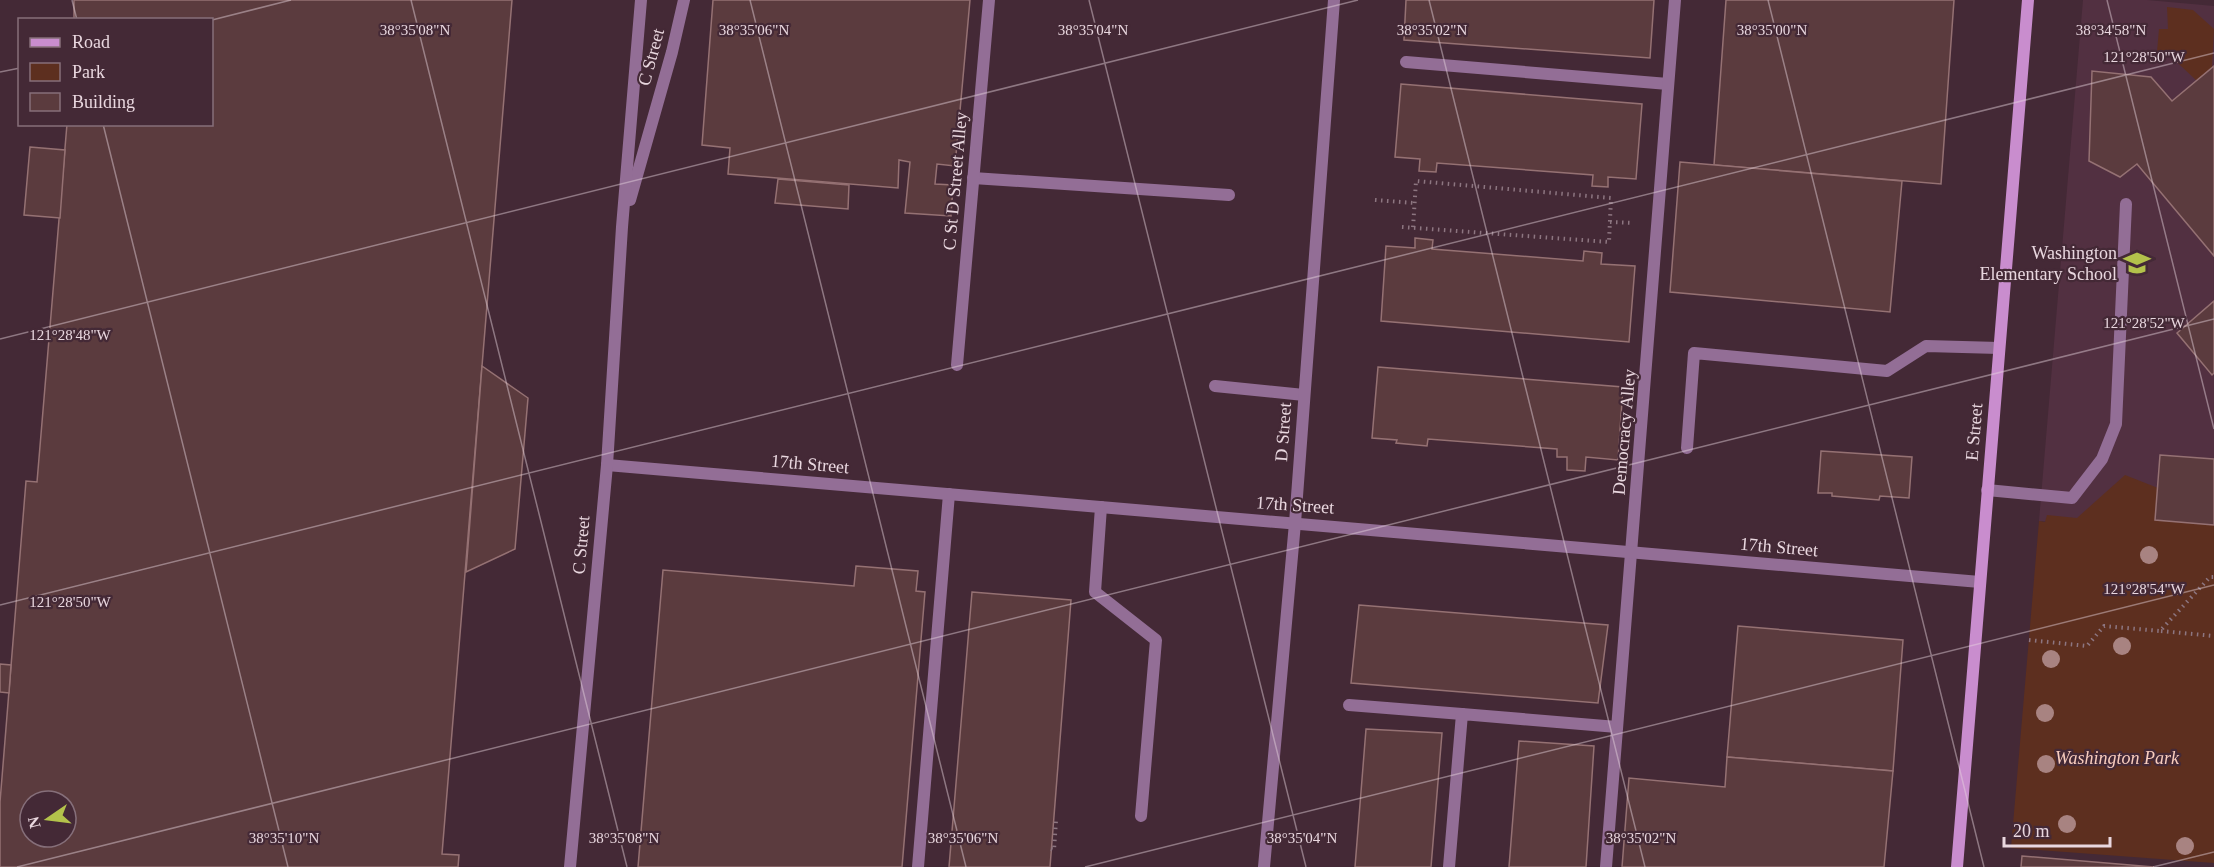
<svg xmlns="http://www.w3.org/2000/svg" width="2214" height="867" viewBox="0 0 2214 867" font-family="Georgia,serif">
  <rect width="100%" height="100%" fill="#442936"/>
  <polygon fill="#523041" points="2083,0 2147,0 2214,6 2214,536 2039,521"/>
  <g fill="#5d2f1f">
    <polygon points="2167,7 2193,10 2214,29 2212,68 2197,81 2166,52 2157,52 2159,29 2168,29"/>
    <polygon points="2125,475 2158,488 2214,525 2214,863 2011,848 2039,521 2045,522 2047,515 2077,518"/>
  </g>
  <g fill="#5b3b3e" stroke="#957173" stroke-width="1.5" fill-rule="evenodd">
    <path d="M74,0H512L442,854L459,855L458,867H0V802L26,481L37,482L67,124H212V20H74ZM30,801H66V837H30Z"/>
    <polygon points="713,0 970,0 955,166 937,164 935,184 953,185 951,216 905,213 910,162 899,160 898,188 728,174 730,148 702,145"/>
    <polygon points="1406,0 1654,0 1650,58 1404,40"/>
    <polygon points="1726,0 1954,0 1941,184 1714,165"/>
    <polygon points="2214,66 2214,256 2137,164 2120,177 2089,161 2092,71 2151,77 2172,101"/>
    <polygon points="1401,84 1642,104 1636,179 1608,177 1608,187 1592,186 1593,175 1437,163 1436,172 1419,171 1420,159 1395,157"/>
    <polygon points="30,147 65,150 60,218 24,215"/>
    <polygon points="1680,162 1902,181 1890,312 1670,292"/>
    <polygon points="778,179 849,185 848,209 775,203"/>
    <polygon points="1415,238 1433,240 1432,249 1583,261 1584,251 1602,253 1601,264 1635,266 1629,342 1381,321 1386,246 1415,248"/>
    <polygon points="2214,301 2214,373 2212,375 2177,333"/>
    <polygon points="482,366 528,398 515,549 466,572"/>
    <polygon points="1378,367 1623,387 1618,460 1586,457 1585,471 1567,470 1567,457 1557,457 1557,449 1428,439 1427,446 1396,443 1397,440 1372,438"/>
    <polygon points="1821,451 1912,457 1909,498 1880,496 1879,500 1832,496 1832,493 1818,493"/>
    <polygon points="2160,455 2214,459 2214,525 2155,520"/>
    <polygon points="856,566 918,571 916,591 925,592 902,867 638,867 663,570 854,586"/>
    <polygon points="972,592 1071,600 1050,867 949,867"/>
    <polygon points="1359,605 1608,625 1598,703 1351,683"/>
    <polygon points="1738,626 1903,640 1893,771 1727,757"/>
    <polygon points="0,664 11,665 9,693 0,692"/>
    <polygon points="1366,729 1442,733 1431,867 1355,867"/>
    <polygon points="1519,741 1594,746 1586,867 1509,867"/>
    <polygon points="1727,757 1893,771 1884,867 1622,867 1629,778 1725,787"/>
    <polygon points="2022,856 2154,867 2021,867"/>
  </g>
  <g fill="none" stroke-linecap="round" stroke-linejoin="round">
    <g stroke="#8d7681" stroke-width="4" stroke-dasharray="1.5 4.5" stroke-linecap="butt">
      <polyline points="1375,200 1414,203"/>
      <polyline points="1610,222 1633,223"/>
      <polyline points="1402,227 1609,242 1611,198 1416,181 1413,228"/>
      <polyline points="2161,631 2214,636"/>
      <polyline points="2029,640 2087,646 2104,626 2160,631 2210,577 2214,577"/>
      <polyline points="1051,849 1054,850 1056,821"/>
    </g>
    <g stroke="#936e96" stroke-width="12">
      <polyline points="1406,62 1668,84"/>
      <polyline points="973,178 1229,195"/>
      <polyline points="957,365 989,0"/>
      <polyline points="1215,386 1304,395"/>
      <polyline points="1687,448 1694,353 1887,371 1926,346 1999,348"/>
      <polyline points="1987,490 2072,498 2102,459 2116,424 2126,204"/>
      <polyline points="1101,507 1095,592 1156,640 1141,816"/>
      <polyline points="1349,705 1462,714"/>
      <polyline points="918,867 949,494"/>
      <polyline points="1449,867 1462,714 1617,727"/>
      <polyline points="1606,867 1675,0"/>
    </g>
    <g stroke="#936e96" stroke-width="12">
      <polyline points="630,200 672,52 684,0"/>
      <polyline points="607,465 1980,582"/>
      <polyline points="570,867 607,465 622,227 641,0"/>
      <polyline points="1264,867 1295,523 1334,0"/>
    </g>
    <polyline stroke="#c98dce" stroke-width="12" points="1957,867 2028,0"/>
  </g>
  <g fill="#a88381">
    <circle cx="2149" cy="555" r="9"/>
    <circle cx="2122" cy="646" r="9"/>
    <circle cx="2051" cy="659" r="9"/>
    <circle cx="2045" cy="713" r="9"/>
    <circle cx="2046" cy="764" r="9"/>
    <circle cx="2067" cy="824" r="9"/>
    <circle cx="2185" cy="846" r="9"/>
  </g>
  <path fill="none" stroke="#e9d7df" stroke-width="1.5" stroke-opacity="0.45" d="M72,0L77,20M411,0L627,867M750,0L966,867M1089,0L1306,867M1429,0L1645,867M1768,0L1984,867M2107,0L2214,429M212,20L291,0M0,72L20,68M103,124L288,867M0,339L1358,0M0,605L2214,53M17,867L2214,319M1085,867L2214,585M2153,867L2214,852"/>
  <defs>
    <symbol id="school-bare" viewBox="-9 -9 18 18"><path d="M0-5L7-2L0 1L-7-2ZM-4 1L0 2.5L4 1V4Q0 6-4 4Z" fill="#b3c24b" stroke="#442936" stroke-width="2.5" paint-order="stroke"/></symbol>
  </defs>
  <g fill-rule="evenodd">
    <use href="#school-bare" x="2118" y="244" width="38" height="38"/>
  </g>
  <g text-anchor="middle" stroke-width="4.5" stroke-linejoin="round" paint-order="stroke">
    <g font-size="18" fill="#e9d7df" stroke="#442936">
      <text transform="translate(651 57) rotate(-75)" y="6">C Street</text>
      <text transform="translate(955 181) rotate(-85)" y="6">C St D Street Alley</text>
      <text transform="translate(1283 432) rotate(-86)" y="6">D Street</text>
      <text transform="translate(1624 432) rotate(-85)" y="6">Democracy Alley</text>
      <text transform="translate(1974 432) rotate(-85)" y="6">E Street</text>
      <text transform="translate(810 464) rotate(5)" y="6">17th Street</text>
      <text transform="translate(1295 505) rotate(4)" y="6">17th Street</text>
      <text transform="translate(581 545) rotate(-85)" y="6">C Street</text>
      <text transform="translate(1779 547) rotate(5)" y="6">17th Street</text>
    </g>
    <g font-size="18" fill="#e9d7df" stroke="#442936" text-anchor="end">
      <text x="2117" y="259">Washington<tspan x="2117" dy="21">Elementary School</tspan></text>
    </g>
    <g font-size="18" font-style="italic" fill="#f9cdbe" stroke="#442936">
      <text x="2117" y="764">Washington Park</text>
    </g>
  </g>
  <g font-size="15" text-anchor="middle" fill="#e9d7df" stroke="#442936" stroke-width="4.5" stroke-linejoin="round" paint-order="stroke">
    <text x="2111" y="35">38°34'58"N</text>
    <text x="415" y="35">38°35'08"N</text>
    <text x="754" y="35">38°35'06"N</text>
    <text x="1093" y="35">38°35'04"N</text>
    <text x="1432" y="35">38°35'02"N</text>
    <text x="1772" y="35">38°35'00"N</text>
    <text x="2144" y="62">121°28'50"W</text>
    <text x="2144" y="328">121°28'52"W</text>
    <text x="70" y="340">121°28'48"W</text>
    <text x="2144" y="594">121°28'54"W</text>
    <text x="70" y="607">121°28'50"W</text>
    <text x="284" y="843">38°35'10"N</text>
    <text x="624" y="843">38°35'08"N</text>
    <text x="963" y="843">38°35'06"N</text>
    <text x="1302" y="843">38°35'04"N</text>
    <text x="1641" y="843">38°35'02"N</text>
  </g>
  <rect x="18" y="18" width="195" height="108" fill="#442936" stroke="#866f7a" stroke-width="1.5"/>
  <rect x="30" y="38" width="30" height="9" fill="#c98dce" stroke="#866f7a" stroke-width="1.5"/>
  <text x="72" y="48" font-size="18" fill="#e9d7df">Road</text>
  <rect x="30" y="63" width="30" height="18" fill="#5d2f1f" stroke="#866f7a" stroke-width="1.5"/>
  <text x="72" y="78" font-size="18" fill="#e9d7df">Park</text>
  <rect x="30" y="93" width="30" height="18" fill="#5b3b3e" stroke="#866f7a" stroke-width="1.5"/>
  <text x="72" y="108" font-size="18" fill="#e9d7df">Building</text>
  <g transform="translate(48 819) rotate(256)"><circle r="28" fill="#442936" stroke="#866f7a" stroke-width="1.5"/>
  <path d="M0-4.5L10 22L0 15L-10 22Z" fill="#b3c24b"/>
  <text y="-9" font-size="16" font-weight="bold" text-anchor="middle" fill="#e9d7df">N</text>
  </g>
  <path d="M2004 837v9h106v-9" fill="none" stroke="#e9d7df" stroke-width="3"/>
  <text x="2013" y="837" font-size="18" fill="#e9d7df" stroke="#442936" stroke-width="4.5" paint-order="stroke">20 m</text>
</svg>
